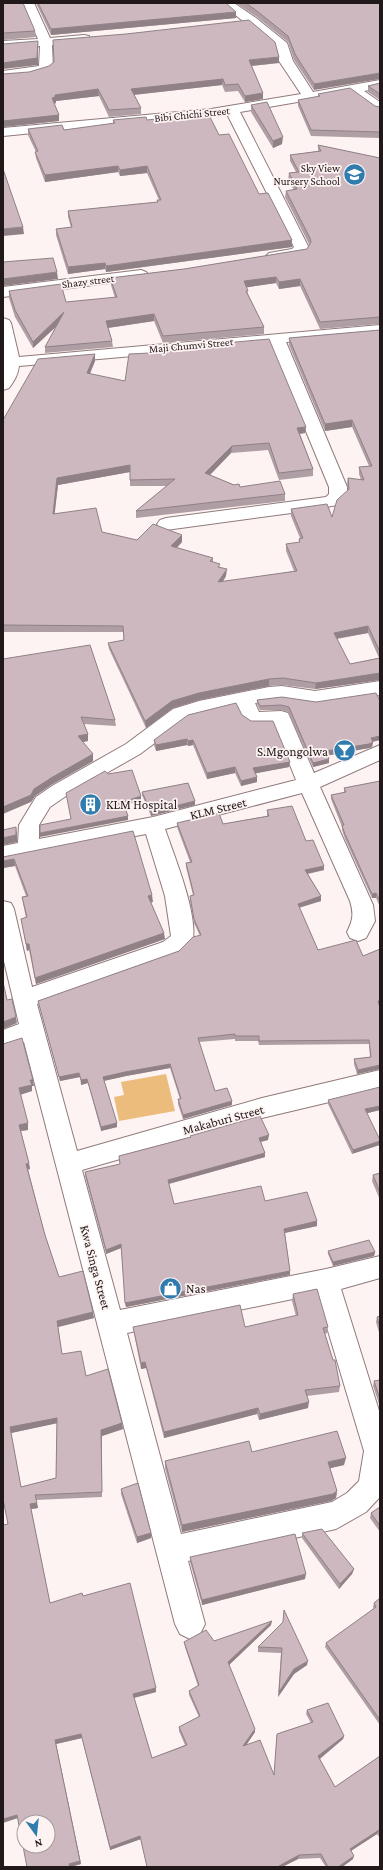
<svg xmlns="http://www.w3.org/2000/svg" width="383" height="1870" viewBox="0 0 383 1870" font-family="'Crimson Pro',serif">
  <rect width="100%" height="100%" fill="#fdf3f2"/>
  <polygon fill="#ebbc7b" points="166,1074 175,1111 119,1121 114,1097 124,1095 121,1082"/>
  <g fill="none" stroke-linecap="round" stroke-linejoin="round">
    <defs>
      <g id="street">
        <polygon points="22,3 34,3 50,38 84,35 89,36 90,39 89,42 84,43 52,45 53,68 46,74 41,75 3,79 3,71 39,66 40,46 3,49 3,41 38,39"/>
        <polygon points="220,3 234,3 256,18 287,43 293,61 313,92 380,80 380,88 364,91 380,102 380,112 375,111 350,93 240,112 309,248 302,256 274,261 269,259 266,256 269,253 292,249 294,247 227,114 3,136 3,128 211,109 301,94 279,61 276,47"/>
        <polygon points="141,270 146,272 149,275 146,278 3,297 3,287"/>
        <path d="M3,318L9,320L11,323L19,357L380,325V335L286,342L347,487V496L337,505L299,512L166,530L160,528L157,524L160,520L166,518L326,497L329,494V487L270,344L19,366C18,375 14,381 9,388L3,390Z"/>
        <path d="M380,681V695L315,705L282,700L255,703L259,712L281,711L288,713L314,773L380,745V760L320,787L373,905L375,921L366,938L358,941L350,938L347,932C353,920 354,914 350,901L302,793L165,829C174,855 197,912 193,938C192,945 184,950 179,954L37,1004L77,1151L262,1098L380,1070V1090L262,1118L82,1170L120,1310L326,1269L380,1256V1278L341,1289L380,1414V1497L366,1512L336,1529L188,1561L205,1624L200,1634L190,1639L180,1634L175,1624L24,1042L3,1049V1030L19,1024L3,957V901L11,903L14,909L32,987L163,942L171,936L165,896L146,834L3,862V846L18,843L19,825L36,797L52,786L126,744L173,709L199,701L269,687L282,686L315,691ZM237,707C245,729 254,726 274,725L296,780L153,817L39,839V825L50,807L66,796L140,754L187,719ZM317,1294L364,1451L359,1481L347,1493L332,1502L181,1534L127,1333Z"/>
      </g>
    </defs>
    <use href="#street" stroke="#907a7a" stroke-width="2"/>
    <use href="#street" fill="#fff" fill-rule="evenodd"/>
  </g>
  <g fill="#b09ea5" fill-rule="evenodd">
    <polygon points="3,3 35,31 36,37 3,40"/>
    <polygon points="36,3 226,3 236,18 51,35"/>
    <polygon points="236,3 380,3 314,90 294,60 288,42 257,17"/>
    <polygon points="279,63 252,66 263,99 245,102 238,91 225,92 222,85 134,95 141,108 141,114 109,117 99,96 56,101 56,103 54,104 59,121 3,127 3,74"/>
    <polygon points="380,83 380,100 368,92 368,86"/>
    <polygon points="318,94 380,107 380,138 311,136 298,106 298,100 318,97"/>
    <polygon points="251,105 282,144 273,148 251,112"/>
    <polygon points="113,120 147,120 219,135 259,194 292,247 106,272 105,269 68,274 56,235 56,229 71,227 68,217 68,211 157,202 157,200 159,200 147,173 120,176 118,172 45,182 36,158 35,152 36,152 28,135 28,129 64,130 113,124"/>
    <polygon points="318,145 380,158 380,324 320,329 300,286 279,289 276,283 246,287 248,294 264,327 264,334 163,343 154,321 108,328 112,341 113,347 45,353 45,347 56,327 33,348 15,317 9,298 9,291 66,302 115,298 111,285 110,278 184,269 307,249 309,244 285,197 286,191 294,190 288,180 289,173 296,172 290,161 290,155 318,151"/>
    <path d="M380,330V680L315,689L282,685L269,686L199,700L173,708L146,728L109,649L108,643L124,640L123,632H3V420L95,354V361L90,374L125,381L168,352V348L306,427L305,433L300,434L313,469V476L279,480L268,450L231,453L210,475L240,487L285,494V501L136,518V511L167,486H130V472L58,485L54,514L102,532L137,540L182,542L177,548L213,558V562L220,567L226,576L223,582L294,571L286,551V544L299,543V539L300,538L291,516V509L332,517L348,490L347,484L348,478L361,480L359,474V467L369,466L352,427L325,431L289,345V338ZM368,633L379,658L350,664L337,639Z"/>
    <polygon points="3,659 115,720 116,726 84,724 88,734 88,741 82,742 93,754 93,761 51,785 35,796 31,802"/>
    <polygon points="257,700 316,702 380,701 380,740 373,742 372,747 369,748 328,755 329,763 313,767 288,712 281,710 260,710 257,704"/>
    <polygon points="242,715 289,767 255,773 257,777 257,782 241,786 235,773 207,779 193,745 188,746 187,745 156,751 154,745 154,740"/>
    <polygon points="380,781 380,907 376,898 372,898 345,839 342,830 342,827 331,799 331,795 344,793 344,788"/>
    <polygon points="142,792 195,801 195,805 151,816 142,795"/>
    <polygon points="267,810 306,841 324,870 308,874 321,896 321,901 299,908 318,950 363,956 380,949 380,1005 379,1005 380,1008 380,1069 357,1074 354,1064 354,1059 370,1057 369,1044 259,1045 258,1041 235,1041 235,1039 199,1042 215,1091 232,1105 183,1119 178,1104 178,1099 180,1099 170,1068 126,1076 104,1081 117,1127 101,1131 88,1083 81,1085 80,1077 60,1081 39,1005 38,1001 179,951 200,936 194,923 190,900 190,896 193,895 186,867 186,863 190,862 177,827 177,823 223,824 267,816"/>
    <polygon points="3,857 153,902 151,902 165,939 36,984 29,950 27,951 21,919 26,918 23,903 22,897 26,896 15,866 3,868"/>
    <path d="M3,1044L34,1086H32V1091L20,1094L28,1130L21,1131L30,1169H28L45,1235L59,1277L94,1318L58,1327L62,1354L86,1376L122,1423L123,1429L102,1436V1497L36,1500L38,1508L31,1509L50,1603L83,1596L156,1688V1692L134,1698L152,1758L185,1745L179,1731V1727L199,1717L189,1695V1691L198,1686L185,1647L184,1642L214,1641L271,1625L229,1665L255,1732L246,1745L274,1775L277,1734L311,1723L306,1714L307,1710L344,1736L343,1739L320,1759L335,1787L380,1756V1838L377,1834L351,1851L353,1859L342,1867H326L320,1858L298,1859L282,1867H147L141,1839L110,1850L82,1738L56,1744L81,1864L70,1867L18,1819L8,1524ZM57,1423L56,1478L21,1487L11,1433Z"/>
    <polygon points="328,1100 380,1110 367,1113 352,1154 328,1104"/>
    <polygon points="190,1136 268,1140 261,1142 265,1157 169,1184 174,1204 265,1201 317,1221 317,1226 285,1233 290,1271 290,1275 126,1307 121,1248 106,1254 85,1176 85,1172 120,1164 119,1156 190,1137"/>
    <polygon points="380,1173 380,1200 372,1181 373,1175"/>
    <polygon points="328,1251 375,1252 374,1256 333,1266 328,1254"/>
    <polygon points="293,1294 328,1327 327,1333 325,1334 340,1386 339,1392 307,1396 308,1408 259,1420 257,1414 164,1438 146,1368 141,1369 134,1333 133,1327 245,1327 296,1316 292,1301"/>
    <polygon points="380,1316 380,1336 376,1322 377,1317"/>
    <polygon points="380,1380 380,1407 373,1386 374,1381"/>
    <polygon points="252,1452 344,1465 330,1468 337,1491 336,1498 331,1501 182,1532 165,1468 165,1461"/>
    <polygon points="121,1489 151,1533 151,1538 137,1543 121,1494"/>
    <polygon points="380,1507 380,1532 370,1518 371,1513"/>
    <polygon points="302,1533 354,1569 352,1574 339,1589 302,1538"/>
    <polygon points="190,1557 305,1579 202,1605 190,1562"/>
    <polygon points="380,1598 380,1725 325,1647 326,1643 374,1609 373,1607 374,1603"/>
    <polygon points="284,1610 307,1665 294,1674 278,1697 281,1653 258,1652 258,1647 283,1622"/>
  </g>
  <g fill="#908186">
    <polygon points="236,12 236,18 51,35 51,29"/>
    <polygon points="38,41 38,65 3,69 3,63"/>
    <polygon points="279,57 279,63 249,66 249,60"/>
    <polygon points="380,73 380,79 314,90 314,84"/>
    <polygon points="223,79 222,85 131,95 131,89"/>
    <polygon points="98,89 99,96 56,101 56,103 53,104 52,98 55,95"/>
    <polygon points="263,93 263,99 245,102 245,96"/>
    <polygon points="59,115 59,121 3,127 3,121"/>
    <polygon points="283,137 282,144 273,148 273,141"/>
    <polygon points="118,166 118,172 45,182 45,175"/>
    <polygon points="147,166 147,173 120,176 120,170"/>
    <polygon points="23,227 24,234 3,236 3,229"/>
    <polygon points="292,240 292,247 106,272 106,266"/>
    <polygon points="105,263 105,269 68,274 68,267"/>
    <polygon points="57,272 58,279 3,286 3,279"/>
    <polygon points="276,277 276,283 243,288 244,281"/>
    <polygon points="300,279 300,286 279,289 279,282"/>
    <polygon points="64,312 64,319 33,348 33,342"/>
    <polygon points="154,314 154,321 107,328 106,321"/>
    <polygon points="95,354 95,361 87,380 87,373"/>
    <polygon points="352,420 352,427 325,431 325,424"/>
    <polygon points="306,427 305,433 297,434 297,428"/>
    <polygon points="232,446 231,453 205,480 205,473"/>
    <polygon points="130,465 130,472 58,485 54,520 53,514 57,478"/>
    <polygon points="182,535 182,542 171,553 171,546"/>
    <polygon points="227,569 226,576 217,589 218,582"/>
    <polygon points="368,626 368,633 333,639 334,633"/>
    <polygon points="380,673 380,680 315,689 316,683"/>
    <polygon points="269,679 269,686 199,700 173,708 146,728 145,721 172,701 199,693"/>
    <polygon points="88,734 88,741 78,743 78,736"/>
    <polygon points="380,736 380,740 370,742 371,738"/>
    <polygon points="187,739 187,745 156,751 156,745"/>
    <polygon points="193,740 193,745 188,746 188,741"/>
    <polygon points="373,742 372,747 369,748 326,756 326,751"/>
    <polygon points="93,754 93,761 51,785 35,796 31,802 3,814 3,807 51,778"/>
    <polygon points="329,759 329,763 313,767 313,763"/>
    <polygon points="290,762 289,767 253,774 253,768"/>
    <polygon points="235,767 235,773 207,779 207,773"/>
    <polygon points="257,777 257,782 241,786 241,781"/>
    <polygon points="141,796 141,800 123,806 123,802"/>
    <polygon points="195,801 195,805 151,816 151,812"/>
    <polygon points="128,816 128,820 40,837 40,833"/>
    <polygon points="16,827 17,834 17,842 3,845 3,838"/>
    <polygon points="14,859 15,866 3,868 3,861"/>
    <polygon points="324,866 324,870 305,874 305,870"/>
    <polygon points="376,893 376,898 372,898 372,894"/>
    <polygon points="152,895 153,902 148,903 148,896"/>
    <polygon points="321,896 321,901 297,908 298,904"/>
    <polygon points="164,933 165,939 36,984 35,978"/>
    <polygon points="26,944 29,944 29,950 27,951"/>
    <polygon points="378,1001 380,1001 380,1005 377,1006"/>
    <polygon points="16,1017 17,1023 3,1029 3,1022"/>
    <polygon points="170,1064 170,1068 126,1076 103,1081 103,1077 125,1072"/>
    <polygon points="380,1065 380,1069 357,1074 358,1070"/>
    <polygon points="79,1073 80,1077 60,1081 59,1077"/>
    <polygon points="87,1079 88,1083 81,1085 81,1080"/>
    <polygon points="30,1080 33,1080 34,1086 32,1086 32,1091 20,1095 19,1088"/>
    <polygon points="232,1101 232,1105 183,1119 183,1115"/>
    <polygon points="380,1106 380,1110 364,1114 365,1109"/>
    <polygon points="28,1123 28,1130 20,1131 19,1125"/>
    <polygon points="117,1123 117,1127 101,1131 101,1127"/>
    <polygon points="269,1135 268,1140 259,1142 259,1138"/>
    <polygon points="380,1141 380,1145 352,1154 353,1150"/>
    <polygon points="265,1153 265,1157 168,1184 168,1180"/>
    <polygon points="29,1163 30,1169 27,1170 26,1164"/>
    <polygon points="317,1221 317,1226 284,1233 284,1229"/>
    <polygon points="121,1244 121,1248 106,1254 106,1250"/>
    <polygon points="375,1252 374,1256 333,1266 333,1262"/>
    <polygon points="290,1271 290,1275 126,1307 125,1303"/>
    <polygon points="93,1312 94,1318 58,1327 57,1321"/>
    <polygon points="145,1362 146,1368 141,1369 141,1363"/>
    <polygon points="309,1402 308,1408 259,1420 260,1414"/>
    <polygon points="258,1408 257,1414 164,1438 164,1432"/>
    <polygon points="57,1418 58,1423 11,1433 10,1427"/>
    <polygon points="122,1423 123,1429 102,1436 102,1497 101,1430"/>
    <polygon points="346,1458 344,1465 327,1469 328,1462"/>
    <polygon points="337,1491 336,1498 331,1501 182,1532 182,1525"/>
    <polygon points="37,1503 38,1508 31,1509 30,1504"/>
    <polygon points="151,1533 151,1538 137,1543 137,1537"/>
    <polygon points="354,1569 352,1574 339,1589 340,1584"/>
    <polygon points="306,1574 305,1579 202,1605 202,1600"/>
    <polygon points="272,1621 271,1625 228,1666 228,1662"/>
    <polygon points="308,1661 307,1665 294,1674 278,1697 279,1692 294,1669"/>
    <polygon points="156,1688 156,1692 133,1698 133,1694"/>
    <polygon points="255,1729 255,1732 243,1750 243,1746"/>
    <polygon points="81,1734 82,1738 56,1744 81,1864 70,1867 55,1740"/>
    <polygon points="344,1736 343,1739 318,1760 318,1756"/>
    <polygon points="17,1815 18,1818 3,1823 3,1819"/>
    <polygon points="379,1830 377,1834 349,1852 350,1849"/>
    <polygon points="140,1836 141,1839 110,1850 110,1847"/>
    <polygon points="299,1855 298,1859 282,1867 279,1867 279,1866"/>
    <polygon points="354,1856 353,1859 342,1867 338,1867"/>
  </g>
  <g fill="#cdb8c0" stroke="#908186" fill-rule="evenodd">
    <polygon points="3,3 23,3 35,31 3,33"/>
    <polygon points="38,3 226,3 236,12 51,29"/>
    <polygon points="246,3 380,3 380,73 314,84 295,54 288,36 257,11"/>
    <polygon points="249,20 275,42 279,57 249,60 263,93 245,96 238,84 225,85 223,79 131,89 141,108 109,110 98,89 55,95 55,97 52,98 59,115 3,121 3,74 29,72 49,66 54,62 53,40 126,34"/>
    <polygon points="38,41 37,58 3,63 3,44"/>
    <polygon points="380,83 380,94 368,86"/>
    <polygon points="350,88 375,106 380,107 380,132 311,130 298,100 320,96 318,94"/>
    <polygon points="267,102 283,137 273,141 251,105"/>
    <polygon points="208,113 219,135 229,134 259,194 268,193 292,240 106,266 105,263 68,267 56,229 72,227 68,211 158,202 157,200 161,200 147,166 120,170 118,166 45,175 35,152 38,151 28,129 62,125 64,130 115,123 113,120 146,117 147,120"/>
    <polygon points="318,145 380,158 380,317 320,322 300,279 279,282 276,277 244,281 248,291 246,291 264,327 163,336 154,314 106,321 112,341 45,347 64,312 33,342 15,310 9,291 61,284 66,302 117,297 110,278 184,269 307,249 311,242 310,238 286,191 297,189 289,173 299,172 290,155 321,151"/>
    <polygon points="3,169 23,227 3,229"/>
    <polygon points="53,258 57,272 3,279 3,262"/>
    <polygon points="380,330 380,652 368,626 334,633 350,664 380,658 380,673 316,683 283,678 269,679 199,693 172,701 145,721 108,643 124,640 123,626 3,625 3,420 38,359 95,354 87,373 125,381 129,354 170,352 168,348 269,339 306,427 297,428 313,469 279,473 269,443 232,446 205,473 234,485 239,484 240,487 280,481 285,494 136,511 175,479 130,480 130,465 57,478 53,514 96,508 102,532 137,540 153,524 182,535 171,546 213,558 210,561 220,564 218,567 227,569 218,582 297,571 286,544 300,542 299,539 303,538 291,509 327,504 332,517 337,500 349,489 348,478 364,480 359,467 372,466 352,420 325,424 289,338"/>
    <polygon points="90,645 115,720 81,717 88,734 78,736 93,754 51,778 34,789 31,795 3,807 3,659"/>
    <polygon points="376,693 380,701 380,736 371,738 373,742 369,744 326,751 329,759 313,763 289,707 281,705 260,706 257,700 282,697 316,702"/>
    <polygon points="236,703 242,715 251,721 273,721 290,762 253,768 257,777 241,781 235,767 207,773 193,740 188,741 187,739 156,745 154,740 188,715"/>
    <polygon points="132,770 141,796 123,802 128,816 40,833 40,825 71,819 66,793 105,771 108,774"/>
    <polygon points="380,781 380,901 376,893 372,894 345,834 342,826 344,825 331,795 346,792 344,788"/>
    <polygon points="188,783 195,801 151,812 142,792"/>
    <polygon points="292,806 306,841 313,840 324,866 305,870 321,896 298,904 318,950 356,940 363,956 380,949 380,1001 378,1001 380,1008 380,1065 358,1070 354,1059 371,1057 369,1040 259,1041 259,1036 235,1036 235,1034 198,1038 215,1091 227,1088 232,1101 183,1115 178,1099 181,1099 170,1064 125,1072 103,1077 117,1123 101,1127 87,1079 81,1080 79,1073 59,1077 38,1001 179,951 193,937 201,935 194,919 190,896 194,895 186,863 192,862 177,823 219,813 223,824 269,816 267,810"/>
    <polygon points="16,827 16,835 3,838 3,830"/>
    <polygon points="133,831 152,895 148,896 164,933 35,978 29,944 26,944 21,919 27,917 22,897 28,896 14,859 3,861 3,857"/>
    <polygon points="3,982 7,1000 12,999 16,1017 3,1022"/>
    <path d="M22,1038L33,1080H30L32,1085L19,1088L28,1123L19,1125L29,1163L26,1164L45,1235L59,1277L83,1271L93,1312L57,1321L62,1354L81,1351L86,1376L108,1369L122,1423L101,1430L102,1492L35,1495L37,1503L30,1504L50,1603L82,1593L83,1596L130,1583L156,1688L133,1694L152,1758L187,1745L179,1727L200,1716L189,1691L199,1685L184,1642L206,1630L214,1641L272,1621L228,1662L255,1729L243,1746L260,1740L274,1775L277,1734L313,1722L307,1710L328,1703L344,1736L318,1756L335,1787L380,1756V1832L379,1830L350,1849L354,1856L338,1867H328L321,1854L299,1855L279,1866V1867H147L140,1836L110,1847L81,1734L55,1740L80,1861L69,1864L70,1867H27L17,1815L3,1819V1525L8,1524L3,1499V1044ZM57,1418L56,1478L21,1487L10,1427ZM24,1822H48V1846H24Z"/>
    <polygon points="380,1087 380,1106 365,1109 380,1140 380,1141 353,1150 328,1100"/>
    <polygon points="260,1116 269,1135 259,1138 265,1153 168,1180 174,1204 261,1186 265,1201 307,1192 317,1221 284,1229 290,1271 125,1303 121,1244 106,1250 85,1172 120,1164 119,1156 191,1137 190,1136"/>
    <polygon points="380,1173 380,1192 373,1175"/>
    <polygon points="369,1240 375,1252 333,1262 328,1251"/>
    <polygon points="317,1289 328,1327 323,1328 333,1360 335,1360 340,1386 305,1390 309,1402 260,1414 258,1408 164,1432 145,1362 141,1363 133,1327 240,1305 245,1327 298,1315 293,1294"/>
    <polygon points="380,1316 380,1327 377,1317"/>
    <polygon points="380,1380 380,1399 374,1381"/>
    <polygon points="337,1431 346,1458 328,1462 337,1491 333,1494 182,1525 165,1461 249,1441 252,1452"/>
    <polygon points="138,1483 151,1533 137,1537 121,1489"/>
    <polygon points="380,1507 380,1526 371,1513"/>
    <polygon points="322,1529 354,1569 340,1584 302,1533"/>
    <polygon points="295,1534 306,1574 202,1600 190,1557"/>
    <polygon points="380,1598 380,1720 326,1643 376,1607 374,1603"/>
    <polygon points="284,1610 308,1661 294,1669 279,1692 282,1648 258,1647 283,1622"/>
  </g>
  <defs>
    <symbol id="school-disc" viewBox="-11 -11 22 22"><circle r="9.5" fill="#307caf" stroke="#fdf3f2"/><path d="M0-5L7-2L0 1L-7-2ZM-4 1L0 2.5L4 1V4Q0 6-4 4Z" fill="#fff"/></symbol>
    <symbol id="bar-disc" viewBox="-11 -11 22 22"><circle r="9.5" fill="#307caf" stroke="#fdf3f2"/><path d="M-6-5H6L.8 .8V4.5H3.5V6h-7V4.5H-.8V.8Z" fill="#fff"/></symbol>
    <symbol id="building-disc" viewBox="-11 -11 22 22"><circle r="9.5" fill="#307caf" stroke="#fdf3f2"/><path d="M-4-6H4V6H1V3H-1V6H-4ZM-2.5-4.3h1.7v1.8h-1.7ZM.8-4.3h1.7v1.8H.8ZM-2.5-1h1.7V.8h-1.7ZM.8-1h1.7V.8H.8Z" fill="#fff"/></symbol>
    <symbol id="shop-disc" viewBox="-11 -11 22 22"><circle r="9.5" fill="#307caf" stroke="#fdf3f2"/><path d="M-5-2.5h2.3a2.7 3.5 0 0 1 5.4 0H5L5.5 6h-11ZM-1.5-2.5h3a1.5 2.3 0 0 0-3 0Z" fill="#fff"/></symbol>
  </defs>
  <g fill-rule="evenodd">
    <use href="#school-disc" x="342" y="162" width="25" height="25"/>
    <use href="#bar-disc" x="332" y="738" width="25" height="25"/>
    <use href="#building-disc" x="78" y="792" width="25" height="25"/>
    <use href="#shop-disc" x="158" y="1276" width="25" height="25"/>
  </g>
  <g text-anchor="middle" stroke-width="3.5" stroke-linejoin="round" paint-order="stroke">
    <g font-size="11" fill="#211919" stroke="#fdf3f2">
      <text transform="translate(192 114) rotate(-6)" y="4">Bibi Chichi Street</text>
      <text transform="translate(88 281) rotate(-7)" y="4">Shazy street</text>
      <text transform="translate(191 345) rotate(-5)" y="4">Maji Chumvi Street</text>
    </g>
    <g font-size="11" fill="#211919" stroke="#fdf3f2" text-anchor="end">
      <text x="340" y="172">Sky View<tspan x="340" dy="13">Nursery School</tspan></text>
    </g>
    <g font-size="13" fill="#211919" stroke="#fdf3f2" text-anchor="start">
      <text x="328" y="756" text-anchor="end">S.Mgongolwa</text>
      <text x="106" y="809">KLM Hospital</text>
      <text x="186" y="1293">Nas</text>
    </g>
    <g font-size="13" fill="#211919" stroke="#fdf3f2">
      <text transform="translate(218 808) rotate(-14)" y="5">KLM Street</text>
      <text transform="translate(223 1119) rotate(-15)" y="5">Makaburi Street</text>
      <text transform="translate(96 1267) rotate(75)" y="5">Kwa Singa Street</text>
    </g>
  </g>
  <rect width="383" height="1870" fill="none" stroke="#211919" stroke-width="8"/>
  <g transform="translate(36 1834) rotate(165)"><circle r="19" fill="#fdf3f2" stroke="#a59c9b"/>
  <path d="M0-3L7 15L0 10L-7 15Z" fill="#307caf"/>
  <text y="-6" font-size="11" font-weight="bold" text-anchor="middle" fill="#211919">N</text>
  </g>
</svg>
